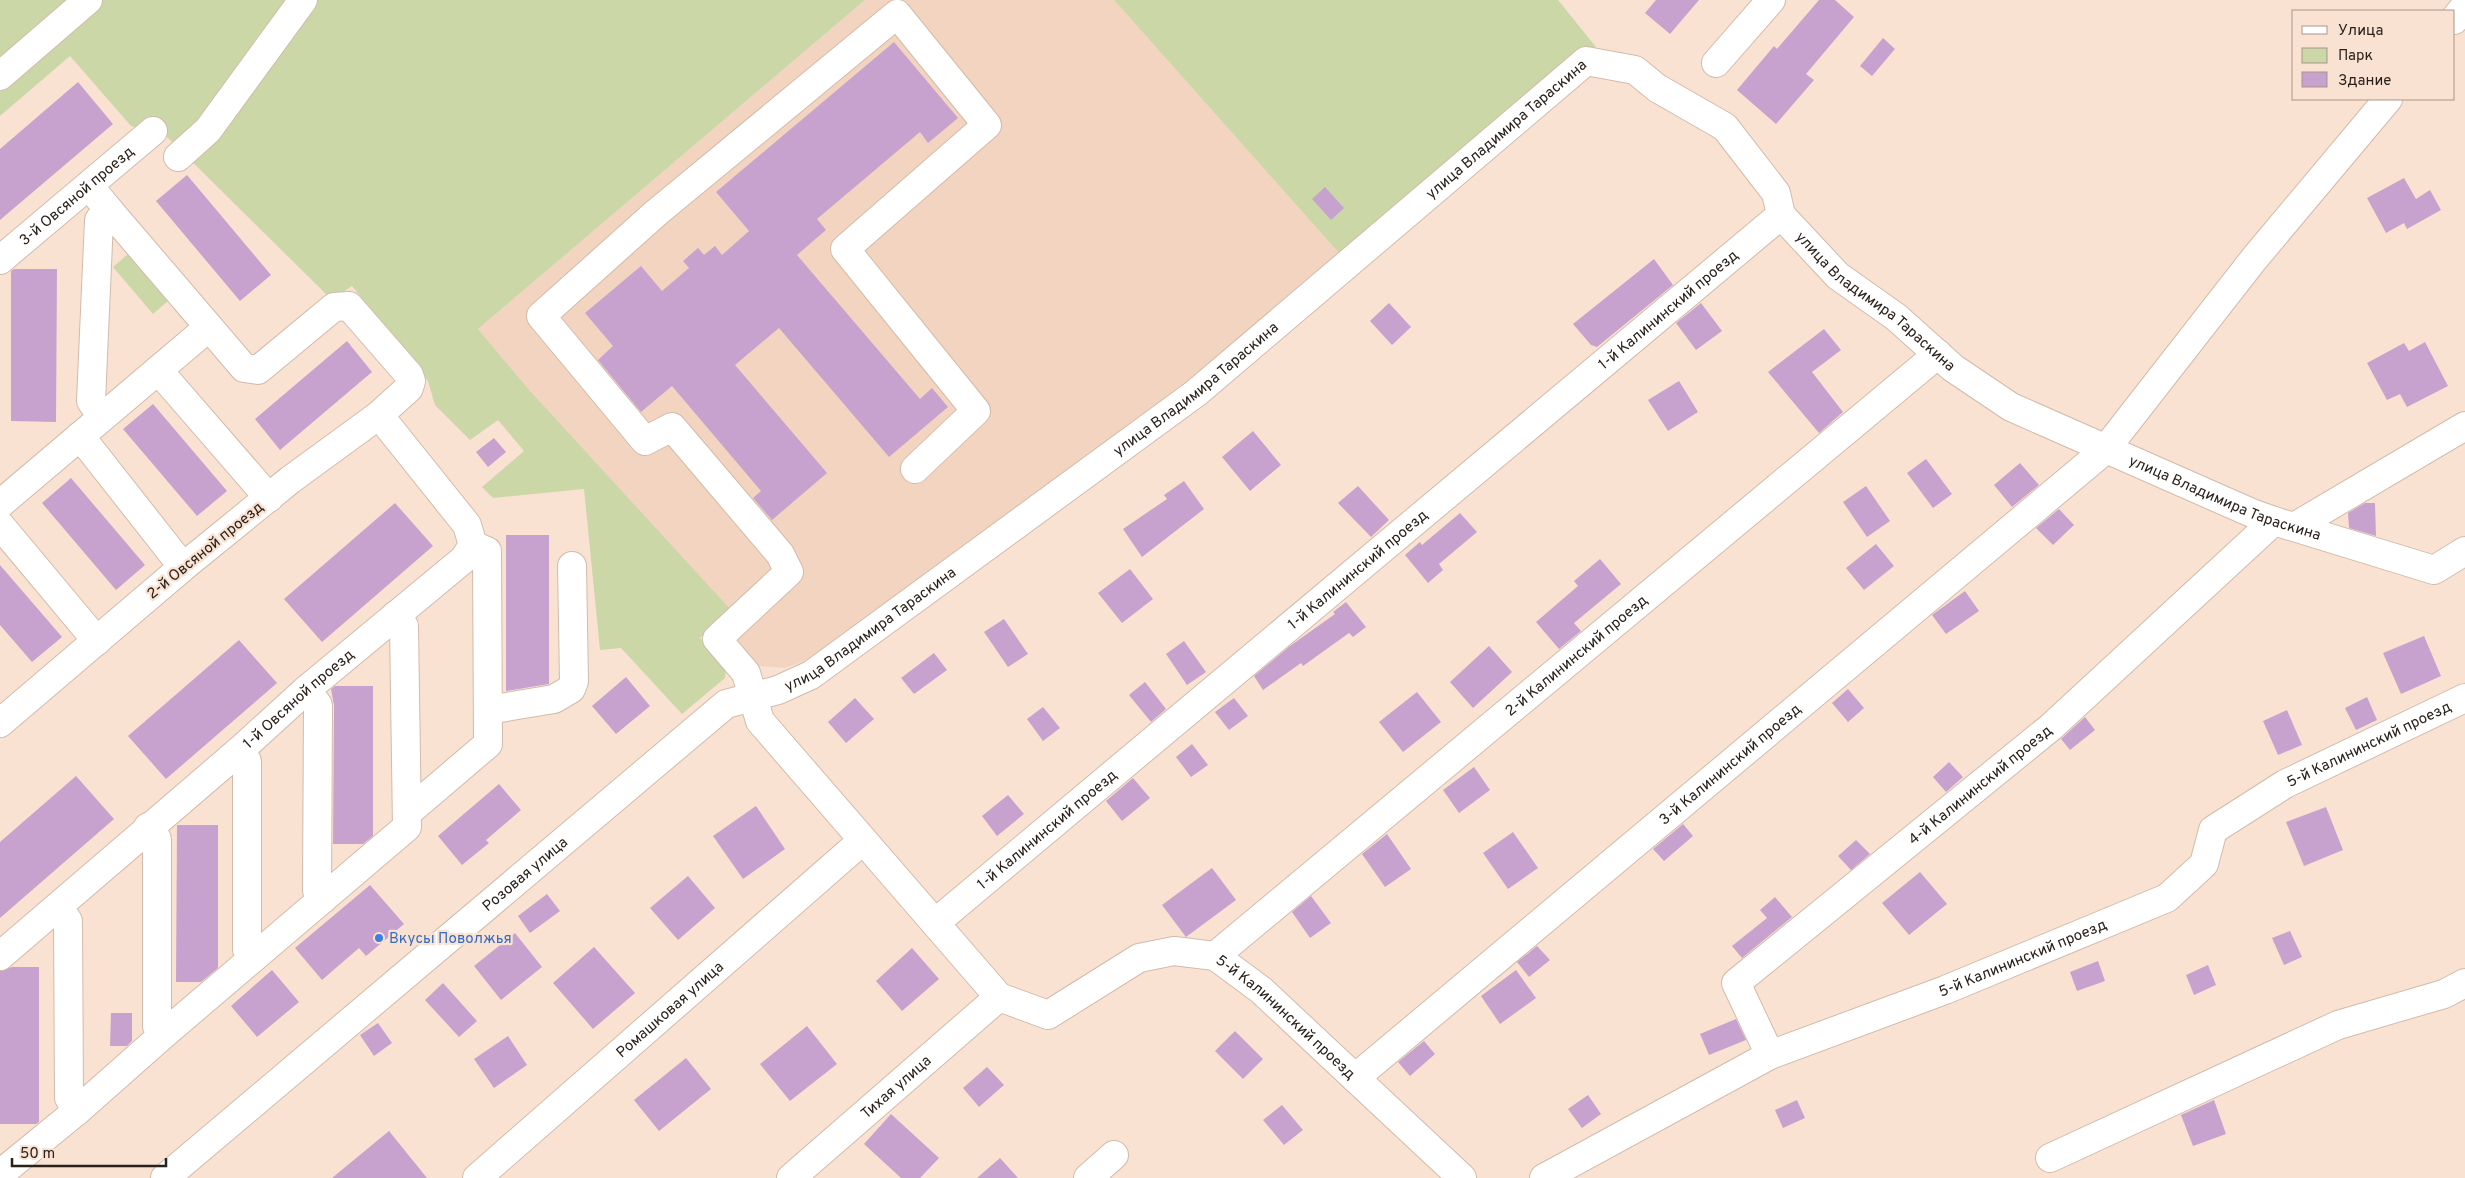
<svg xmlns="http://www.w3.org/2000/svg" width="2465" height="1178" viewBox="0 0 2465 1178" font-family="Overpass,sans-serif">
  <rect width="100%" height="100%" fill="#fae2d2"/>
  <polygon fill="#f3d4c0" points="865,0 1114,0 1339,253 1190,384 810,659 785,668 759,666 478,329"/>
  <g fill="#ccd7a7">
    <polygon points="0,0 865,0 478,329 530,391 731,610 700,638 726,666 725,678 682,714 621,648 600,650 584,489 493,498 482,487 524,451 498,420 470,440 435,405 428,381 352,286 332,300 165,135 131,126 70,56 0,116"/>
    <polygon points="1114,0 1558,0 1596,47 1570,59 1339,253"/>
    <polygon points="128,254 168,301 153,314 113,267"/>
  </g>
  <g fill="#c7a2ce">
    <polygon points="1656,0 1699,0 1670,34 1645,13"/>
    <polygon points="1819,0 1835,0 1854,17 1806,74 1814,80 1776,124 1737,90 1774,46 1777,49"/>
    <polygon points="1883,38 1895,49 1872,76 1860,66"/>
    <polygon points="894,42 958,118 928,143 920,132 817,219 826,230 797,255 920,399 932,388 948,407 889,457 779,328 735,365 827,473 772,520 753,498 761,491 672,386 641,412 598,360 613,346 585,313 641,266 662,291 689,268 683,261 698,248 704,255 715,246 722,255 749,231 716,192"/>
    <polygon points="78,82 113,124 0,220 0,149"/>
    <polygon points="187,175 271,275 240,301 156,201"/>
    <polygon points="2404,178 2416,199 2430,190 2441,210 2407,229 2404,223 2386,233 2367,198"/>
    <polygon points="1325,187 1344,208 1331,220 1312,199"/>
    <polygon points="1654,259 1673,285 1597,347 1591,345 1573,324"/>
    <polygon points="14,269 57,269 56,422 11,421 11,271"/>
    <polygon points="1389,303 1411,327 1392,345 1370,321"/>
    <polygon points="1701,303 1722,331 1696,350 1676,323"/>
    <polygon points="1824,329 1841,350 1812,372 1843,412 1819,433 1768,372"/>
    <polygon points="347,341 372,372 280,450 255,419"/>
    <polygon points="2425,342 2448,386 2407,407 2400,394 2387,400 2367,363 2404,343 2409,351"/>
    <polygon points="1679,381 1698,412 1668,431 1648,400"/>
    <polygon points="153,404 227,491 197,516 123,429"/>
    <polygon points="1253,431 1281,465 1250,491 1222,457"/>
    <polygon points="494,438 506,452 488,467 476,452"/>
    <polygon points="1926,459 1952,494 1933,508 1907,473"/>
    <polygon points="2020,463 2039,485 2012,507 1994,485"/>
    <polygon points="71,478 145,565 116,590 42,503"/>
    <polygon points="1184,481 1204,509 1142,557 1123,529 1167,499 1164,495"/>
    <polygon points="1358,486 1389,520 1371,537 1338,503"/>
    <polygon points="1866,486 1890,521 1867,537 1843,502"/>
    <polygon points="395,503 433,546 322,642 284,599"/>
    <polygon points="2365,503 2375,503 2376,536 2349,528 2348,513"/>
    <polygon points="2059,509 2074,525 2053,545 2036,528"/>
    <polygon points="1460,513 1477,532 1439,564 1443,570 1428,583 1405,555 1420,542 1422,545"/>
    <polygon points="506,535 549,535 549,684 506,691"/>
    <polygon points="1876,544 1894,566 1864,590 1846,568"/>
    <polygon points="1600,559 1621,584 1574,623 1581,631 1559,649 1536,622 1578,586 1574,581"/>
    <polygon points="0,565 62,637 32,662 0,625"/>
    <polygon points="1130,569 1153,599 1122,623 1098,593"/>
    <polygon points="1965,591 1979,611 1946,634 1932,615"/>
    <polygon points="1346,602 1366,627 1353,637 1349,633 1303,666 1301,663 1263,690 1254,676 1290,646 1335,614 1333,612"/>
    <polygon points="1004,619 1028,654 1008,667 984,632"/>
    <polygon points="2424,636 2441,676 2401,694 2383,653"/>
    <polygon points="239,640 277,683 166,779 128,736"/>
    <polygon points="1184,641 1206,672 1187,685 1166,654"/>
    <polygon points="1489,646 1512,672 1473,708 1450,682"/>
    <polygon points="934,653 947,670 914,694 901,678"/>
    <polygon points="626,677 650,706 616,734 592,706"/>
    <polygon points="1145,682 1166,709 1151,722 1129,695"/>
    <polygon points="335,686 373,686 373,836 363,844 333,844 334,705 331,689"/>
    <polygon points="1848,689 1864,708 1848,722 1832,703"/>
    <polygon points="1417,692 1441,722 1403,752 1379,722"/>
    <polygon points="2367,697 2377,720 2356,730 2345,708"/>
    <polygon points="855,698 874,719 846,743 828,722"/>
    <polygon points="1234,698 1248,716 1229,730 1215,712"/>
    <polygon points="1043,707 1060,728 1043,741 1027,719"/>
    <polygon points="2287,710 2302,745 2278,755 2263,721"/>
    <polygon points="2085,717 2095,730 2070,750 2061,739"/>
    <polygon points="1192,744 1208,765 1191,777 1176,757"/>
    <polygon points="1949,762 1963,777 1946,792 1933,777"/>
    <polygon points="1474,767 1490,790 1459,813 1443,790"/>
    <polygon points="76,776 114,819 0,918 0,842"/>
    <polygon points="1133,778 1150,798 1122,821 1106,801"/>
    <polygon points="499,784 521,810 486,840 489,843 462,865 438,836"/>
    <polygon points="1008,795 1024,814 997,836 982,816"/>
    <polygon points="756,806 785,849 743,879 713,836"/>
    <polygon points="2326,807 2343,850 2304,866 2286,822"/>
    <polygon points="1683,824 1693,836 1664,861 1653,849"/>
    <polygon points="177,825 218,825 218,968 201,982 176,982"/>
    <polygon points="1513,832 1538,868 1508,889 1483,853"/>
    <polygon points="1387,834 1411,869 1385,887 1362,854"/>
    <polygon points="1856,840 1870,854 1851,870 1838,856"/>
    <polygon points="1212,868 1236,900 1186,937 1162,905"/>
    <polygon points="1920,872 1947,904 1909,935 1882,903"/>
    <polygon points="688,876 715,908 678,940 650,908"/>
    <polygon points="370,885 404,924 366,956 359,948 322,980 295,948"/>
    <polygon points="547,894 560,911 530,933 518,916"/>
    <polygon points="1311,896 1331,923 1310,938 1292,912"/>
    <polygon points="1775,897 1792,917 1742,958 1732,946 1767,918 1760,910"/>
    <polygon points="2290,931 2302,957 2284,965 2272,938"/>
    <polygon points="515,933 542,967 501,1000 474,966"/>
    <polygon points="1537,946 1550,960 1529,977 1517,962"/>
    <polygon points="594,947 635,993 593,1029 553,983"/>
    <polygon points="912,948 939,979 902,1011 876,981"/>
    <polygon points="2098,961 2105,981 2077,991 2070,972"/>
    <polygon points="2208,965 2216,985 2194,995 2186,975"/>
    <polygon points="12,967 39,967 39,1122 36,1124 0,1124 0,971"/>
    <polygon points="272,970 299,1002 257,1037 231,1006"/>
    <polygon points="1516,970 1536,998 1500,1024 1481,996"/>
    <polygon points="443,983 477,1021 459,1037 425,1000"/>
    <polygon points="111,1013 132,1013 132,1041 127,1046 110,1046"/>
    <polygon points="1736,1019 1746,1040 1709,1055 1700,1034"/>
    <polygon points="378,1023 392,1043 374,1056 360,1035"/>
    <polygon points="807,1026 837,1064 790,1101 760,1064"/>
    <polygon points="1235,1031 1263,1059 1243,1079 1215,1051"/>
    <polygon points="508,1036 527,1065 494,1088 474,1059"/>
    <polygon points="1424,1041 1435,1054 1410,1076 1398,1062"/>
    <polygon points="686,1058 711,1089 659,1131 634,1100"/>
    <polygon points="987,1067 1004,1085 979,1107 963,1088"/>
    <polygon points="1588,1095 1601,1114 1582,1128 1568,1109"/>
    <polygon points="1797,1100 1805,1118 1783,1128 1775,1110"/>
    <polygon points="2214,1100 2226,1134 2193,1146 2181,1115"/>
    <polygon points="1282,1105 1303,1130 1284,1145 1263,1120"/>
    <polygon points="891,1114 939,1158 920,1178 901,1178 864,1144"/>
    <polygon points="389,1131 427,1178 332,1178"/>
    <polygon points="1000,1158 1018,1178 977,1178"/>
  </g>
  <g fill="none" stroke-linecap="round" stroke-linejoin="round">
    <defs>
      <g id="minor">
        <polyline points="2454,20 2465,6"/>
        <polyline points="1716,63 1771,0"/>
        <polyline points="0,76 88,0"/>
        <polyline points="178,157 208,130 303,0"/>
        <polyline points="89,186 108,209 99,220 91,401 102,417"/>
        <polyline points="108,209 209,327"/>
        <path id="s1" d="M0,260L153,131"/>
        <polyline points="158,370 269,498"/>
        <polyline points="80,436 183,567"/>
        <path id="s2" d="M915,469L976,411L845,249L987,125L897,14L656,213L541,316L645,441L672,427L780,554L789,572L717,639L746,673L760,721L999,997L1048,1015L1139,958L1174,951L1215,956L1261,990L1462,1178"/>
        <polyline points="0,504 209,327 244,368 258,370 334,307 349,306 409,375 411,381 409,388 379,415 290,480 183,567 0,723"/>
        <polyline points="0,525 97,641"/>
        <polyline points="2294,527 2465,426"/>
        <polyline points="306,690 318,705 317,891 323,899"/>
        <polyline points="488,710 554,699 571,689 574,681 572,566"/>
        <polyline points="239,751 247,761 247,950 253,958"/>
        <polyline points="407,813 488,744 487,551 473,545"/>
        <polyline points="148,827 157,839 157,1026 164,1034"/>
        <polyline points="59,907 68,921 69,1098 77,1111"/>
        <path id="s3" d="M935,923L1781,215"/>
        <path id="s4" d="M0,956L239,751L306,690L464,559L473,545L467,525L379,415"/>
        <path id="s5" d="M1215,956L1938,354"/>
        <path id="s6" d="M1770,1055L1736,983L2051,727L2274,521"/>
        <path id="s7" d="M1355,1078L2105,450L2254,259L2388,99"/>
        <polyline points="2050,1158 2338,1025 2444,994 2465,983"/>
        <polyline points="0,1174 77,1111 164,1034 407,827 404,626 396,615"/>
        <path id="s8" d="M165,1178L726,704L778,690L811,675L1196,393L1586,61L1635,70L1657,88L1725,127L1776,193L1781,215L1838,276L1896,317L1953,368L2011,407L2254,514L2274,521L2434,570L2465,551"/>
        <path id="s9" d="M477,1178L862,841"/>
        <path id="s10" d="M791,1178L999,997"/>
        <polyline points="1088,1178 1114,1155"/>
        <path id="s11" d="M1544,1178L1770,1055L1945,990L2167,898L2204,864L2213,830L2285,784L2465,698"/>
      </g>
    </defs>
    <use href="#minor" stroke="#d2bbab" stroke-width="30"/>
    <use href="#minor" stroke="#fff" stroke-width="28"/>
  </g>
  <circle fill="#3f7fe0" stroke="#fae2d2" stroke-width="2" cx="379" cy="938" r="5"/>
  <g text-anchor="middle" stroke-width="4.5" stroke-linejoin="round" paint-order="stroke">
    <g font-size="15" fill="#2a211b" stroke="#fae2d2">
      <text dy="5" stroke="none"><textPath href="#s8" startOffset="1709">улица Владимира Тараскина</textPath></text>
      <text dy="5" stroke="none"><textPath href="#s1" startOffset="100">3-й Овсяной проезд</textPath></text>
      <text dy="5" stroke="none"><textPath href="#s8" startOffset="2205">улица Владимира Тараскина</textPath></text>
      <text dy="5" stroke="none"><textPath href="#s3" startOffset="956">1-й Калининский проезд</textPath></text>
      <text dy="5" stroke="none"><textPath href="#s8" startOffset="1304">улица Владимира Тараскина</textPath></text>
      <text dy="5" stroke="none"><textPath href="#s8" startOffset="2610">улица Владимира Тараскина</textPath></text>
      <text transform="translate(205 550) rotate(-39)" y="5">2-й Овсяной проезд</text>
      <text dy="5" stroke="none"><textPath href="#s3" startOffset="551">1-й Калининский проезд</textPath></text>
      <text dy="5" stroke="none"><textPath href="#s8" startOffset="899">улица Владимира Тараскина</textPath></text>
      <text dy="5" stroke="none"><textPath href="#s5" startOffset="470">2-й Калининский проезд</textPath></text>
      <text dy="5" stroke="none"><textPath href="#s4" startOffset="394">1-й Овсяной проезд</textPath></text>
      <text dy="5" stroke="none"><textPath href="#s11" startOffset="948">5-й Калининский проезд</textPath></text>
      <text dy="5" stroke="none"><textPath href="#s7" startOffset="489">3-й Калининский проезд</textPath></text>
      <text dy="5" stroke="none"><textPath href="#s6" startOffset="394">4-й Калининский проезд</textPath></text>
      <text dy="5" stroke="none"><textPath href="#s3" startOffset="146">1-й Калининский проезд</textPath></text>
      <text dy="5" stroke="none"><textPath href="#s8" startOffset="471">Розовая улица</textPath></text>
      <text dy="5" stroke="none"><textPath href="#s11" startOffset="528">5-й Калининский проезд</textPath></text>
      <text dy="5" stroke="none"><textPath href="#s9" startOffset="256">Ромашковая улица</textPath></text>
      <text dy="5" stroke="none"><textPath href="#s2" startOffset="2359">5-й Калининский проезд</textPath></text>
      <text dy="5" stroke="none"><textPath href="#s10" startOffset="139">Тихая улица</textPath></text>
    </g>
    <g font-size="15" fill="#366cbe" stroke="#fae2d2" text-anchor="start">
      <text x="389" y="943">Вкусы Поволжья</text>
    </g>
  </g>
  <rect x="2292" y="10" width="162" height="90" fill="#fae2d2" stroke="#a79589"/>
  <rect x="2302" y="26" width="25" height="8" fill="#ffffff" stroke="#a79589"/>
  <text x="2338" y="35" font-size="15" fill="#2a211b">Улица</text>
  <rect x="2302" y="48" width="25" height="15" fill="#ccd7a7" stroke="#a79589"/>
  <text x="2338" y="60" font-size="15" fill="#2a211b">Парк</text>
  <rect x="2302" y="72" width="25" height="15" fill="#c7a2ce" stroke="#a79589"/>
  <text x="2338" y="85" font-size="15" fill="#2a211b">Здание</text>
  <path d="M12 1158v8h154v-8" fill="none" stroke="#2a211b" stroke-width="2.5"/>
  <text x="20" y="1158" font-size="15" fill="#2a211b" stroke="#fae2d2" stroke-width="4" paint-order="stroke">50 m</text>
</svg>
